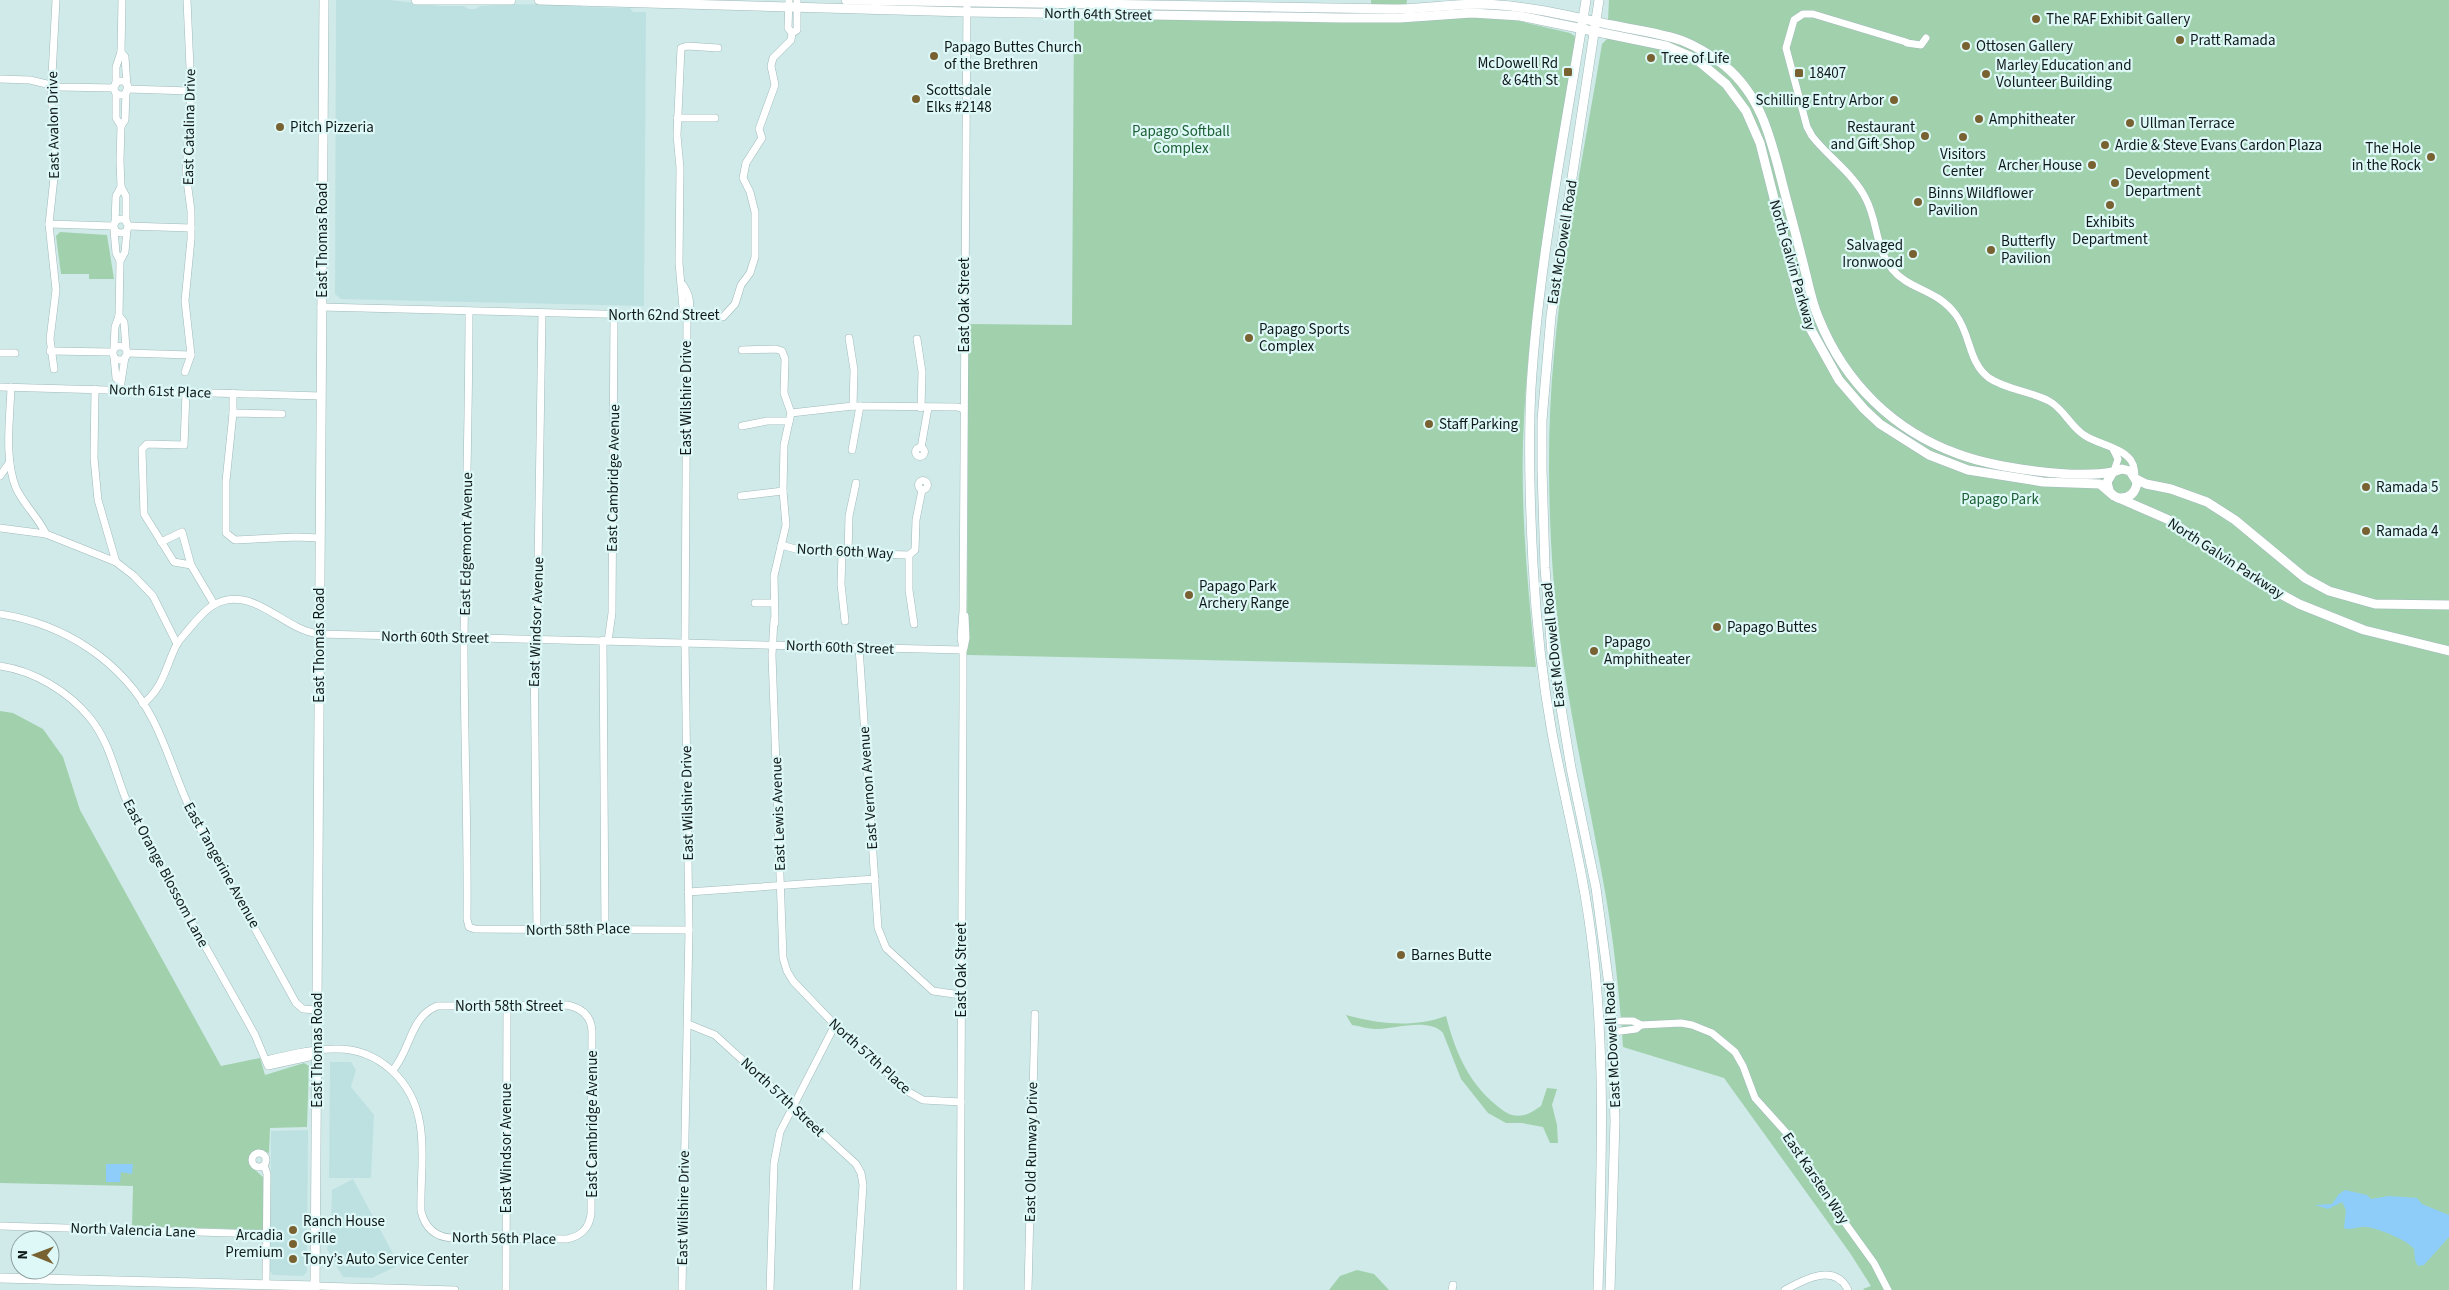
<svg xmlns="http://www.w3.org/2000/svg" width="2449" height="1290" viewBox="0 0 2449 1290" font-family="'Source Sans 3',sans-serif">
  <rect width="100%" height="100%" fill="#d0eaea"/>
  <g fill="#bde1e1">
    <polygon points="336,0 390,0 440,6 464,6 468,9 476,9 480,6 511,4 580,5 582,7 630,8 633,12 646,12 644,306 341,299 335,294"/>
    <polygon points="330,1062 351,1062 356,1070 351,1087 374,1115 371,1178 329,1178"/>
    <polygon points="308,1130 307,1272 303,1276 273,1275 270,1271 271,1131"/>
    <polygon points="353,1179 399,1265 372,1278 343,1277 327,1249 331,1229 332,1190"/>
  </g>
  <g fill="#a1d1ac">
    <path d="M1371,0H1407L1404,21L1463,17L1515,20L1570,33L1576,37C1553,171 1528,305 1523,441C1521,517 1528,592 1536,667L967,655L968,324L1072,325L1074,17L1372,22Z"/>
    <path d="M1609,0H2449V1290H1864L1863,1289L1871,1286L1850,1253L1724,1078L1623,1047C1619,989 1613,932 1602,875C1584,775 1561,676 1553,574C1548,502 1547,427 1554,355C1563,251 1585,147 1602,44L1607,39Z"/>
    <polygon points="60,232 107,235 114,279 89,279 89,274 61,274 56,236"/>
    <polygon points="0,711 13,713 43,729 63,757 80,810 221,1066 260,1058 265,1075 304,1063 309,1066 307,1127 270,1128 269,1153 254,1150 255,1170 263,1177 264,1230 132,1226 133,1186 0,1183"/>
    <path d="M1346,1015C1378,1024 1414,1028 1446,1016C1455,1051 1468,1082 1496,1105C1504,1112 1513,1118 1524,1115C1530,1114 1536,1109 1541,1106L1547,1088L1557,1089L1552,1105L1557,1125L1558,1143H1550L1543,1127L1522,1123H1506L1488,1113L1461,1079L1443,1033C1429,1017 1395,1029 1375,1029C1368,1029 1360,1026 1352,1025Z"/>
    <polygon points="1357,1270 1374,1274 1389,1290 1329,1290 1340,1276"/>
  </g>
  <g fill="#8ecdfa">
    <polygon points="106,1164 133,1164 132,1174 121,1172 120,1182 106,1182"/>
    <path d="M2345,1190L2367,1195L2371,1199L2389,1196L2417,1198L2422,1204L2449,1215V1237L2424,1265L2418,1266L2415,1260L2414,1249C2407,1240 2380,1229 2367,1227C2359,1226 2351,1231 2344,1228L2346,1210L2342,1202L2328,1209L2315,1205L2332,1204L2339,1194Z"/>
  </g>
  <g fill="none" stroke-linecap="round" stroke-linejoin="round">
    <defs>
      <g id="minor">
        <polyline points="792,33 797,30 797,0"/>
        <path d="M1906,42L1813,14H1803L1794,20L1786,48L1807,127L1812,136C1828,157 1854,174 1866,199C1878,222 1875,248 1892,269C1910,291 1936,288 1956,315C1971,335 1968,362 1989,378C2007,390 2030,391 2049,401C2064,409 2070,426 2084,435C2097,444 2117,446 2128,457C2134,462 2135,470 2135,478"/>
        <polyline points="1907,43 1921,45 1926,38"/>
        <polyline points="121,52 125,57 127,86"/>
        <polyline points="0,79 30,80 59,87 114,88"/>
        <circle cx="121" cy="88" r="7"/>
        <polyline points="116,84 116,67 121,52 122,0"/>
        <polyline points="127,89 191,91"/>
        <polyline points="126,92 125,120 121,126 120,160 121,187 126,196 126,222"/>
        <polyline points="116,93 116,118 121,126"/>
        <polyline points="677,118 715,118"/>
        <circle cx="121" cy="226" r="7"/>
        <polyline points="115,222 116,196 121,187"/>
        <polyline points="49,224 113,226"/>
        <polyline points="128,226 191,228"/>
        <polyline points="114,230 116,253 120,261"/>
        <path d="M683,285C690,295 692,305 687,317"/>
        <polyline points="321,307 723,317 735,304 741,285 750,273 755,257 755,212 750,192 743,178 746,163 762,138 759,129 775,85 771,66 773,58 791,40 792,33 788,28 789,0"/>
        <path d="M469,311C469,422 465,533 464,644C464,736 468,827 467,919L469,927L475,929L689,930"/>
        <polyline points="119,316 124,322 126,348"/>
        <polyline points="849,338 854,370 853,406"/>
        <polyline points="917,339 922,372 921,408"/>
        <circle cx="120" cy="353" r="7"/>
        <polyline points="114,347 115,327 119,316 120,261 125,252 127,230"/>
        <polyline points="742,350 776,349 782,351 785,359 784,393 791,413 784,445 783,491 786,525 774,576 775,623"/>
        <polyline points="50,351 112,352"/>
        <polyline points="0,353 15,353"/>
        <polyline points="127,353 191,355"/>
        <polyline points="114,357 116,378 120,382"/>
        <polyline points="54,369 50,339 56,290 49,224 56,159 51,94 56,0"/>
        <polyline points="185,372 191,355 185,301 191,239 191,211 186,173 191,91 187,0"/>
        <polyline points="0,387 321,396"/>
        <path d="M11,387C10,419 4,458 16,488C24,505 38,517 46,534"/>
        <polyline points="95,389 94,458 98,500 116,562"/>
        <polyline points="120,389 125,357"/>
        <polyline points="186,392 184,445 147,444 142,449 144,514 174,562 191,565 214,604"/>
        <polyline points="233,413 233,393"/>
        <polyline points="791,413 853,406 958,407 963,409"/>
        <polyline points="282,414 233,413 226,481 226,533 235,540 296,537 320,538"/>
        <polyline points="742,426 767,421 789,421"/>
        <circle cx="920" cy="452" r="4.5"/>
        <polyline points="921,448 928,408"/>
        <polyline points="2113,449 2118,459 2114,471"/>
        <polyline points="852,450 860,406"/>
        <polyline points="0,476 9,463"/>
        <circle cx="923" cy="485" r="4.5"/>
        <polyline points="741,496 783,491"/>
        <polyline points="0,528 46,534 116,562 134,576 153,596 177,644"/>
        <polyline points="161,542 182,532 191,565"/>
        <polyline points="781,545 807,552 909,555"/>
        <polyline points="842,553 841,584 845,621"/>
        <polyline points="848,553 849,516 856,483"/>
        <polyline points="755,603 774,603"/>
        <path d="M0,614C64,624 123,661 153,720C169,751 178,786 194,817C227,879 262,941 296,1003L303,1009L317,1010"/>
        <polyline points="774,620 772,655 783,958 787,971 793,981 835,1025 907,1091 923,1100 961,1102"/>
        <polyline points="914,624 909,590 909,555 915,550 916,520 922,490"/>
        <polyline points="603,640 605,931"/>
        <polyline points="608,641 612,613 614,315"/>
        <polyline points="859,647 878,928 886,948 933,991 961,995"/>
        <polyline points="964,648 966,638 965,616"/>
        <path d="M0,666C34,671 68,691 90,718C113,746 117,785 133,815C172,890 215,962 255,1035L268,1066L309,1057L317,1052"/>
        <path d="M143,704C165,685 165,667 177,644C180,639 185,634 189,629C203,612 217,595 243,600C271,606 290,630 319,634L963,650"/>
        <polyline points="688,892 875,879"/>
        <polyline points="537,930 534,647 537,630 542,313"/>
        <polyline points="1612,1021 1633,1021 1641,1025 1681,1023 1692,1025 1712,1033 1735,1052 1743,1066 1755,1098 1791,1138 1825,1195 1874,1263 1888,1290"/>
        <polyline points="688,1024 715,1035 856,1164 861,1173 863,1185 856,1290"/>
        <polyline points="1613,1032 1636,1029 1641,1025"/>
        <path d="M266,1060C287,1055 312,1049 333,1049C378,1047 413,1081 420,1124C425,1152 420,1183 421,1211C425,1228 435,1237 452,1238L567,1239C581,1236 589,1229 591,1214L592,1031C591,1016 582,1008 567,1005L437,1006C410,1017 411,1049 393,1070"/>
        <circle cx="259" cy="1160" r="7"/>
        <polyline points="264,1165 267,1174 266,1285"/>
        <polyline points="0,1226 267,1234"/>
        <polyline points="316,1286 455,1290"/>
        <polyline points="506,1290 507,1005"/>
        <polyline points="682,1290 689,930 685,643 687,317 683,308 679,263 680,168 677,135 681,48 687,46 718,48"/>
        <polyline points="770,1290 774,1163 780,1132 835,1025"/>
        <polyline points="960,1290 963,699 963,650 961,638 963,611 967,0"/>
        <polyline points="1028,1290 1035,1014"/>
        <polyline points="1452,1290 1453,1285"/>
        <path d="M1785,1290C1803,1280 1835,1262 1848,1290"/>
      </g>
      <g id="major">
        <polyline points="416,0 511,0"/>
        <polyline points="539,0 967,12 1340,18 1400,18 1472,13 1520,16 1666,46 1696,59 1726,84 1746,111 1760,143 1801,305 1810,328 1839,380 1864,409 1880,424 1929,455 1968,470 2043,482 2100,484 2114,496 2169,520 2255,580 2299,604 2364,630 2449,651"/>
        <path d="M846,0L1394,9C1423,9 1452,4 1481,4C1525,5 1569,16 1612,25C1635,30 1661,33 1683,41C1698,47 1712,56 1725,66C1760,95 1770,135 1781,178C1788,206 1796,234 1803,263C1808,281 1811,301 1819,319C1845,383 1894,431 1958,454C1996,468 2073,479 2113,472"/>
        <path d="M1586,0C1566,128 1539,258 1531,388C1528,446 1530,506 1533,564C1536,620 1542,677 1552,733C1566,806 1585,877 1593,951C1606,1063 1601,1177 1598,1290"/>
        <polyline points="1599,0 1551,316 1542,420 1542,469 1545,568 1552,653 1571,768 1596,888 1611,1000 1615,1121 1610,1290"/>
        <polyline points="2136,479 2146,484 2171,489 2207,502 2235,520 2305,578 2329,591 2375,604 2449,605"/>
        <path d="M2109,490L2107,482L2113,472L2122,469L2130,471L2137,482C2136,493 2129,499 2118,498"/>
        <polyline points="0,1278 316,1286"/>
        <polyline points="315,1290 324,0"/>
      </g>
    </defs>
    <use href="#minor" stroke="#a0baba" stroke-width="8"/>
    <use href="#major" stroke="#a0baba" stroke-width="10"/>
    <use href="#minor" stroke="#fff" stroke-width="7"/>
    <use href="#major" stroke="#fff" stroke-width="9"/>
  </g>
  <g fill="#796232" stroke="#ddf8f7" stroke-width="2">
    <circle cx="2036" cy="19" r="5"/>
    <circle cx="2180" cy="40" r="5"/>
    <circle cx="1966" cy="46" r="5"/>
    <circle cx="934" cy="56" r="5"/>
    <circle cx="1651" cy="58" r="5"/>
    <rect x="1563" y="67" width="10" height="10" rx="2.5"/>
    <rect x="1794" y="68" width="10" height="10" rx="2.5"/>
    <circle cx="1986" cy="74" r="5"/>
    <circle cx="916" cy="99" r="5"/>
    <circle cx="1894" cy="100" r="5"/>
    <circle cx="1979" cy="119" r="5"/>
    <circle cx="2130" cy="123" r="5"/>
    <circle cx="280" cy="127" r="5"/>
    <circle cx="1925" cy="136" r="5"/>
    <circle cx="1963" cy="137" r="5"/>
    <circle cx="2105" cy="145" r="5"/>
    <circle cx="2431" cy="157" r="5"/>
    <circle cx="2092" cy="165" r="5"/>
    <circle cx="2115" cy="183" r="5"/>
    <circle cx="1918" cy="202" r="5"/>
    <circle cx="2110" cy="205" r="5"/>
    <circle cx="1991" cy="250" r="5"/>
    <circle cx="1913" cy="254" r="5"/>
    <circle cx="1249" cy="338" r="5"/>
    <circle cx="1429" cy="424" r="5"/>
    <circle cx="2366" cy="487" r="5"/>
    <circle cx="2366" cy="531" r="5"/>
    <circle cx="1189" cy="595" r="5"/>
    <circle cx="1717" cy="627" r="5"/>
    <circle cx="1594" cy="651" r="5"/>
    <circle cx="1401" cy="955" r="5"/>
    <circle cx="293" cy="1230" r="5"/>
    <circle cx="293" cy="1244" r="5"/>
    <circle cx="293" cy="1259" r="5"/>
  </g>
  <g text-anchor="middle" stroke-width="4.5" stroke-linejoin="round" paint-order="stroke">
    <g font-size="15" fill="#101919" stroke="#ddf8f7">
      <text transform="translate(1098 14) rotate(1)" y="5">North 64th Street</text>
      <text transform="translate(53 125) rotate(-91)" y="5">East Avalon Drive</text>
      <text transform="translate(189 127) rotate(-89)" y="5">East Catalina Drive</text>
      <text transform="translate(322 240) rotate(-90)" y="5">East Thomas Road</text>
      <text transform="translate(1562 242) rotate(-81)" y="5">East McDowell Road</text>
      <text transform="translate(1793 265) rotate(74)" y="5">North Galvin Parkway</text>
      <text transform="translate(964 305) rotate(-90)" y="5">East Oak Street</text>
      <text x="664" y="320">North 62nd Street</text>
      <text transform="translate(160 391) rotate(2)" y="5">North 61st Place</text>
      <text transform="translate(686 398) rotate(-90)" y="5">East Wilshire Drive</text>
      <text transform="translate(613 478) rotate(-89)" y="5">East Cambridge Avenue</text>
      <text transform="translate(466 544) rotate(-89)" y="5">East Edgemont Avenue</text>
      <text transform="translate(845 551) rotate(3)" y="5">North 60th Way</text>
      <text transform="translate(2226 558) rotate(33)" y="5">North Galvin Parkway</text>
      <text transform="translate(536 622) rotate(-88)" y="5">East Windsor Avenue</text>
      <text transform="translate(435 637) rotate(1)" y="5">North 60th Street</text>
      <text transform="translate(319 645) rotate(-90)" y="5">East Thomas Road</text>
      <text transform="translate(1553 645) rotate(-96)" y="5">East McDowell Road</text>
      <text transform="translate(840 647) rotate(2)" y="5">North 60th Street</text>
      <text transform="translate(868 788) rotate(-94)" y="5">East Vernon Avenue</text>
      <text transform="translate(687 803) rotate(-91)" y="5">East Wilshire Drive</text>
      <text transform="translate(778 814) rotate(-92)" y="5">East Lewis Avenue</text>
      <text transform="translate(222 865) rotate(61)" y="5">East Tangerine Avenue</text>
      <text transform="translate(166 873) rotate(62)" y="5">East Orange Blossom Lane</text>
      <text transform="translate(578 929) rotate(-1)" y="5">North 58th Place</text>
      <text transform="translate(961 970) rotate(-90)" y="5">East Oak Street</text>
      <text x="509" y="1011">North 58th Street</text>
      <text transform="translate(1612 1045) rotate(-93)" y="5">East McDowell Road</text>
      <text transform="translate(317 1050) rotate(-90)" y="5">East Thomas Road</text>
      <text transform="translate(870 1056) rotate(42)" y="5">North 57th Place</text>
      <text transform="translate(783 1097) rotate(43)" y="5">North 57th Street</text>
      <text transform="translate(592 1124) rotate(-90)" y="5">East Cambridge Avenue</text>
      <text transform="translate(506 1148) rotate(-90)" y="5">East Windsor Avenue</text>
      <text transform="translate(1031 1152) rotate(-89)" y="5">East Old Runway Drive</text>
      <text transform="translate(1816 1178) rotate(56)" y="5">East Karsten Way</text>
      <text transform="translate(683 1208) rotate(-89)" y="5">East Wilshire Drive</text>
      <text transform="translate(133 1230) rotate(2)" y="5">North Valencia Lane</text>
      <text transform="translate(504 1238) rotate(1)" y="5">North 56th Place</text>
    </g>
    <g font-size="15" fill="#101919" stroke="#ddf8f7" text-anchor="start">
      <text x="2046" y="24">The RAF Exhibit Gallery</text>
      <text x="2190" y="45">Pratt Ramada</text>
      <text x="1976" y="51">Ottosen Gallery</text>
      <text x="944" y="52">Papago Buttes Church<tspan x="944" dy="17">of the Brethren</tspan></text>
      <text x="1661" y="63">Tree of Life</text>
      <text x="1558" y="68" text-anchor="end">McDowell Rd<tspan x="1558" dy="17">&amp; 64th St</tspan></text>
      <text x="1996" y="70">Marley Education and<tspan x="1996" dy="17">Volunteer Building</tspan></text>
      <text x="1809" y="78">18407</text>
      <text x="926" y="95">Scottsdale<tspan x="926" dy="17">Elks #2148</tspan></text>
      <text x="1884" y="105" text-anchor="end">Schilling Entry Arbor</text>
      <text x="1989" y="124">Amphitheater</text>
      <text x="2140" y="128">Ullman Terrace</text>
      <text x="290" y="132">Pitch Pizzeria</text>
      <text x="1915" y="132" text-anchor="end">Restaurant<tspan x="1915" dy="17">and Gift Shop</tspan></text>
      <text x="2115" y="150">Ardie &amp; Steve Evans Cardon Plaza</text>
      <text x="2421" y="153" text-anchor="end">The Hole<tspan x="2421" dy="17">in the Rock</tspan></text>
      <text x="1963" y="159" text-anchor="middle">Visitors<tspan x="1963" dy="17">Center</tspan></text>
      <text x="2082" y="170" text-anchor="end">Archer House</text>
      <text x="2125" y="179">Development<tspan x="2125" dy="17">Department</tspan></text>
      <text x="1928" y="198">Binns Wildflower<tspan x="1928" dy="17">Pavilion</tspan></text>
      <text x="2110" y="227" text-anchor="middle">Exhibits<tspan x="2110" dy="17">Department</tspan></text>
      <text x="2001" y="246">Butterfly<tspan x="2001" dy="17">Pavilion</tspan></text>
      <text x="1903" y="250" text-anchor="end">Salvaged<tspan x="1903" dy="17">Ironwood</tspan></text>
      <text x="1259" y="334">Papago Sports<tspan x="1259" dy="17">Complex</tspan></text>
      <text x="1439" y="429">Staff Parking</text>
      <text x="2376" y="492">Ramada 5</text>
      <text x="2376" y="536">Ramada 4</text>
      <text x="1199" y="591">Papago Park<tspan x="1199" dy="17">Archery Range</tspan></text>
      <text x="1727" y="632">Papago Buttes</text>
      <text x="1604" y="647">Papago<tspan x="1604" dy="17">Amphitheater</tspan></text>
      <text x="1411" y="960">Barnes Butte</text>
      <text x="303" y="1226">Ranch House<tspan x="303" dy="17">Grille</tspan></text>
      <text x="283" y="1240" text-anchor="end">Arcadia<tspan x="283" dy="17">Premium</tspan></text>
      <text x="303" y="1264">Tony’s Auto Service Center</text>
    </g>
    <g font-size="15" fill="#1b5e33" stroke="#ddf8f7">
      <text x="1181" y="136">Papago Softball<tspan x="1181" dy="17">Complex</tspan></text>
      <text x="2000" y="504">Papago Park</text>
    </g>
  </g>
  <g transform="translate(35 1255) rotate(271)"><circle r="24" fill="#ddf8f7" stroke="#8b9f9e"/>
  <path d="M0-4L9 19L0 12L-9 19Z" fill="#796232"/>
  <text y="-8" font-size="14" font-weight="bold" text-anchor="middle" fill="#101919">N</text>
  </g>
</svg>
